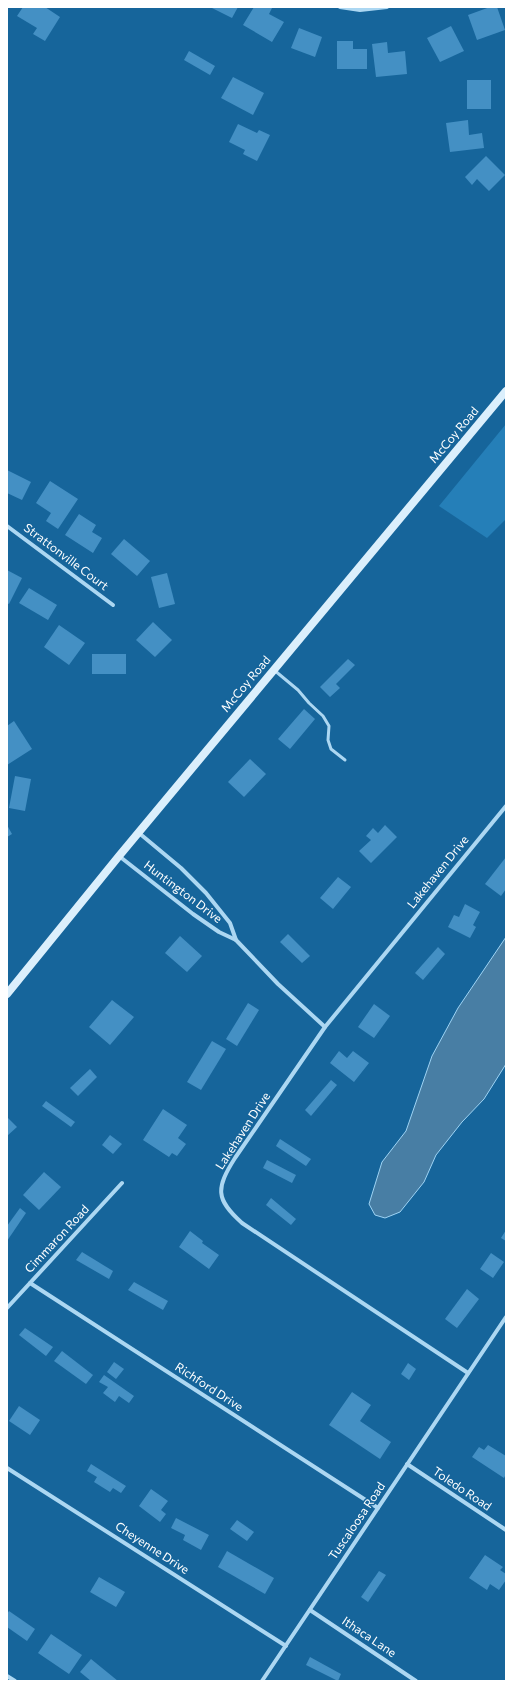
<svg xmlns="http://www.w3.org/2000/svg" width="513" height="1688" viewBox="0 0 513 1688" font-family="Commissioner,sans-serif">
  <rect width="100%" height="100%" fill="#16659b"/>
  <polygon fill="#257fb8" points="506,424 506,519 487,538 439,506"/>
  <polygon fill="#487ea4" stroke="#9ed4f5" points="506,937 506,1064 484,1099 462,1122 436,1155 424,1182 400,1212 385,1218 375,1215 369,1204 382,1162 406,1131 432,1056 458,1008"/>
  <g fill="#4490c4">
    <polygon points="23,7 45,7 60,17 45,41 33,34 37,28 17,16"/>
    <polygon points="210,7 238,7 232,18"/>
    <polygon points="254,7 271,7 272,8 269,14 284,22 272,42 243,25"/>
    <polygon points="490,7 497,7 505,30 477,40 468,15"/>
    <polygon points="451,26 464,51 440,62 427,38"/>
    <polygon points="299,28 322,37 315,57 291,48"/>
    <polygon points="337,41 353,41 353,49 367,49 367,69 337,69"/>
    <polygon points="387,42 388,53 405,51 407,74 376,77 372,44"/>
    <polygon points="189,51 215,66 210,75 184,60"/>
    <polygon points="233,77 264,93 253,115 221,98"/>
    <rect x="467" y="80" width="24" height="29"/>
    <polygon points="468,120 469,135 482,133 484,148 450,152 446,123"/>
    <polygon points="238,124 257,133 259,130 270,135 257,161 243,154 245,150 229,142"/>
    <polygon points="486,156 505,175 489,191 477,179 472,185 465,177"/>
    <polygon points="7,470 31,482 22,500 7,493"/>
    <polygon points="50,481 78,499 58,529 46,521 51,513 36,503"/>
    <polygon points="79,514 96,525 92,532 102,538 93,553 65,535"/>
    <polygon points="124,539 150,561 137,576 111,554"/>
    <polygon points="7,570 22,578 9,604 7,603"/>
    <polygon points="167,573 175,604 159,608 151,577"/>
    <polygon points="29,588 57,605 48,620 19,603"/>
    <polygon points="153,622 172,640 155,657 136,640"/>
    <polygon points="59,625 85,643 69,665 44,647"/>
    <rect x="92" y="654" width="34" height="20"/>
    <polygon points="348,659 355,665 336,684 340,688 330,697 320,687"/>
    <polygon points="304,709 315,719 290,749 278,739"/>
    <polygon points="14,721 32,749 7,765 7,726"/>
    <polygon points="250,759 266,774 244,797 228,782"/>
    <polygon points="15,776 31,779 25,811 9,808"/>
    <polygon points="7,825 12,834 7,837"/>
    <polygon points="385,825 397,837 371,863 359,851 371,840 366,836 373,828 378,833"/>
    <polygon points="506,857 506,889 501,896 485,884"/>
    <polygon points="338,877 351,887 333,909 320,898"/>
    <polygon points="465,904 480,912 473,925 476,927 470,938 448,927 454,915 459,917"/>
    <polygon points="288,934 310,956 302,963 280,942"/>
    <polygon points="180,936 202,956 187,972 165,953"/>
    <polygon points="438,947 445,954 423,980 415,973"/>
    <polygon points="112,1000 134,1017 110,1045 89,1027"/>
    <polygon points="248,1003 259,1010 237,1046 226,1039"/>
    <polygon points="374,1004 390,1016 374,1038 358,1027"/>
    <polygon points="212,1041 226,1049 201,1090 187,1082"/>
    <polygon points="339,1051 347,1058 353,1051 369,1063 354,1082 330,1063"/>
    <polygon points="90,1069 97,1077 78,1096 70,1088"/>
    <polygon points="331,1080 337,1085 311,1116 305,1110"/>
    <polygon points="46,1101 75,1122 71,1127 42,1106"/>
    <polygon points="163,1109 187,1125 178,1138 186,1144 177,1156 172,1153 169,1157 143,1140"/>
    <polygon points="7,1117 17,1127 7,1136"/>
    <polygon points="110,1135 122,1144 113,1154 102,1145"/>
    <polygon points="280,1139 311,1159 306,1166 276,1146"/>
    <polygon points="267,1160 296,1175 292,1183 263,1168"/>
    <polygon points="44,1172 61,1187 39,1210 23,1195"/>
    <polygon points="271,1198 296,1219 291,1225 266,1205"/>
    <polygon points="20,1208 26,1213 7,1241 7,1226"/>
    <polygon points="506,1230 506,1241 501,1238"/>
    <polygon points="190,1231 203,1241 202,1243 219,1255 209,1269 179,1247"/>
    <polygon points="82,1252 113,1271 109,1279 76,1260"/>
    <polygon points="491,1253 504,1262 493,1278 480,1269"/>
    <polygon points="134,1282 168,1301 163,1310 128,1290"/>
    <polygon points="467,1289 479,1299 457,1328 445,1319"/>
    <polygon points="25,1328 53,1347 46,1356 19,1335"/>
    <polygon points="62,1351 93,1375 86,1384 54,1361"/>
    <polygon points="114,1362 124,1369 116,1379 107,1372"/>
    <polygon points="408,1363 416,1369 409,1380 401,1374"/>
    <polygon points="104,1375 134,1396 129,1403 119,1396 115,1402 103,1393 108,1387 99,1382"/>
    <polygon points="352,1392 371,1405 360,1421 391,1442 380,1459 329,1425"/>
    <polygon points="19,1406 40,1420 30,1435 9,1421"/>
    <polygon points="488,1445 506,1456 506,1474 504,1478 472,1457 479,1447 484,1450"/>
    <polygon points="91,1464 126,1486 121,1493 113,1488 110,1492 94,1482 97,1477 87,1471"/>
    <polygon points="151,1489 168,1501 161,1510 166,1514 160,1522 139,1506"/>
    <polygon points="176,1518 209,1535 201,1550 183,1540 185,1535 171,1528"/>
    <polygon points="237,1520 254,1532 247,1541 230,1529"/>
    <polygon points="227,1551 274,1578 265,1594 218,1567"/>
    <polygon points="485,1555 503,1567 500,1570 506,1574 506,1580 499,1590 490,1584 487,1590 469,1578"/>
    <polygon points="379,1571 386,1575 368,1602 361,1597"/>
    <polygon points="99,1577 125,1592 116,1607 90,1592"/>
    <polygon points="9,1611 35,1629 27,1641 7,1627 7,1614"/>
    <polygon points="51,1634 82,1655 69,1674 38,1653"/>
    <polygon points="310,1657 341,1674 338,1681 306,1665"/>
    <polygon points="91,1659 118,1681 91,1681 80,1672"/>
  </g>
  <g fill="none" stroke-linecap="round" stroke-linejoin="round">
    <polyline stroke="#acd7f2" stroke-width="3" points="274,670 298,690 309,703 323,716 329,726 328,740 331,749 345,760"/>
    <g stroke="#acd7f2" stroke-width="4">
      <polyline points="340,7 360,10 387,7"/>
      <polyline points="7,526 113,605"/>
      <polyline points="139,833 181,868 206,893 230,923 236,940"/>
      <polyline points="119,856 193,914 219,932 236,940 278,984 325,1027"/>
      <polyline points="30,1283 378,1508"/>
      <polyline points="7,1308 122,1183"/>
      <path d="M468,1373L242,1223C215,1199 216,1188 235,1158L325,1027L506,806"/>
      <polyline points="407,1464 506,1530"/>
      <polyline points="7,1468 286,1646"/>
      <polyline points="310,1610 416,1681"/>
      <polyline points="7,1676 15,1681"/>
      <polyline points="262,1681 506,1317"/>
    </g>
    <polyline stroke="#dbeffc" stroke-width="8" points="7,994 119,856 506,391"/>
  </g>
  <g text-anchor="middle" stroke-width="3" stroke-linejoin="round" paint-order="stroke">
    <g font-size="12" fill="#fff" stroke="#16659b">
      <text transform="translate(454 435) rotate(-50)" y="4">McCoy Road</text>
      <text transform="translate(66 557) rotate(37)" y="4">Strattonville Court</text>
      <text transform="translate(246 684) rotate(-50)" y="4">McCoy Road</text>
      <text transform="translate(438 872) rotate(-51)" y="4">Lakehaven Drive</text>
      <text transform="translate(183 892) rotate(37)" y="4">Huntington Drive</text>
      <text transform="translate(243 1131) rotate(-57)" y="4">Lakehaven Drive</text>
      <text transform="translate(57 1239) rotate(-47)" y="4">Cimmaron Road</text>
      <text transform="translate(209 1387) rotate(33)" y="4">Richford Drive</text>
      <text transform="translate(462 1489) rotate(34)" y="4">Toledo Road</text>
      <text transform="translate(357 1521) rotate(-56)" y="4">Tuscaloosa Road</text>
      <text transform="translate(152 1548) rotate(33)" y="4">Cheyenne Drive</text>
      <text transform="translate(369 1637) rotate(34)" y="4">Ithaca Lane</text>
    </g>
  </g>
  <rect width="513" height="1688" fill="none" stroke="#ffffff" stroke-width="16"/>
</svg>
